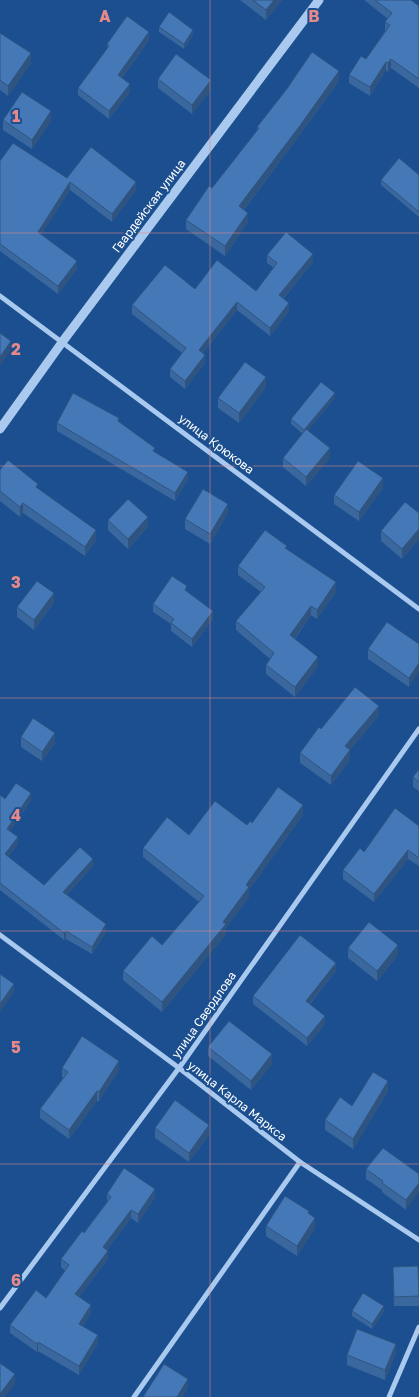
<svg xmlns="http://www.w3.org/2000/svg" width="419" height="1397" viewBox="0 0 419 1397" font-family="'Golos Text',sans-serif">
  <rect width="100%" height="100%" fill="#1b4f8f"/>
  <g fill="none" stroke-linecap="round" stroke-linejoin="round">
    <g stroke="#a9c9ee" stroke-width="5">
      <polyline points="0,296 419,609"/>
      <polyline points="0,935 179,1068 300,1162 419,1240"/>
      <polyline points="0,1308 179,1068 419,729"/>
      <polyline points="134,1397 300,1162"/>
      <polyline points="389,1397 419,1327"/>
    </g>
    <polyline stroke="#a9c9ee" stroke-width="9" points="0,429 63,341 319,0"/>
  </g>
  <g fill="#3a679d">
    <polygon points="240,0 282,0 266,20"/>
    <polygon points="364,0 411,0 419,6 419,88 391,68 388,72 386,70 370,96 349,83 349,75 366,59 385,31 385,22 388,19"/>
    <polygon points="159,27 193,35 184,49 159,32"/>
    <polygon points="0,33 31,63 8,96 0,90"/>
    <polygon points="149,40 122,78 130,92 109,119 78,95 78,88 107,49 107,44"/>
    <polygon points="158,79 211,90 192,114 158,88"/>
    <polygon points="339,81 299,136 244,210 248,222 225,256 186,229 186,220 212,188 257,131 257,127"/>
    <polygon points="3,120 51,121 32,149 3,130"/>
    <polygon points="0,161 67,178 136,190 112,222 70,190 41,234 77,269 58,294 0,251"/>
    <polygon points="419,175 419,217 381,185 381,180"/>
    <polygon points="267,255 313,262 283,299 289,311 270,336 237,310 203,353 205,363 185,389 170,377 170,369 182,353 132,314 132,305 195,289 256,291 274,268 267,263"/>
    <polygon points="266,387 239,423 218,408 218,398"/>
    <polygon points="335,398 308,430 330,458 306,486 283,467 283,458 303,434 291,424 291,419"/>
    <polygon points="119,422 188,479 175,501 57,431 57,423"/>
    <polygon points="0,470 38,489 96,540 85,556 23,513 20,517 0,501"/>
    <polygon points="383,488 359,521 334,504 334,495"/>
    <polygon points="228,513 210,544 185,529 185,519"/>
    <polygon points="419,513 419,539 402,559 381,541 381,531"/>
    <polygon points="108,520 148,527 128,549 108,530"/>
    <polygon points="287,549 336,592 317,619 311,615 295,639 318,666 295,697 266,674 266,665 270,659 236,630 236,621 261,592 238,575 238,566"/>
    <polygon points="187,591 213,619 192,647 171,631 171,624 153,612 153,604"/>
    <polygon points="54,603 34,630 17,617 17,607"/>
    <polygon points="419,644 409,687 368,659 368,649"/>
    <polygon points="379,715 350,750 350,760 331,785 300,763 300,753 321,729"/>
    <polygon points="21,737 55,743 42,761 21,747"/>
    <polygon points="419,769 419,791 413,787 413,777"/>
    <polygon points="0,795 5,799 31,800 10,831 18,844 8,857 44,885 93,866 67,895 106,932 92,954 66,939 64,940 0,890"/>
    <polygon points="303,815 249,890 249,897 226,928 226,934 162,1012 123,980 123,971 162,945 199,902 143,857 143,848 189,835 247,825 252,823"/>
    <polygon points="419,826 419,866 408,859 374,902 343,879 343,870 364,852"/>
    <polygon points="348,948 398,955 377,981 348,958"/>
    <polygon points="336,971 310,1004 325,1024 307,1046 253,1004 253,996"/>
    <polygon points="208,1047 272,1064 251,1090 208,1056"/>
    <polygon points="62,1068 119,1070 99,1101 97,1101 69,1139 40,1118 40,1109 63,1078 62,1077"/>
    <polygon points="388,1091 353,1149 325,1130 325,1120 352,1106"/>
    <polygon points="155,1128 209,1135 189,1162 155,1138"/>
    <polygon points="366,1169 419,1174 406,1210 382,1192 382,1190 366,1179"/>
    <polygon points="107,1194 155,1197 138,1223 131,1218 107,1250 108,1259 79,1297 91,1313 83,1326 98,1343 79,1375 38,1351 37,1352 10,1333 10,1325 46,1298 65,1271 61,1267 61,1259 84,1233 107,1202"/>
    <polygon points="309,1214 315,1228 297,1256 266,1236 266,1226"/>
    <polygon points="418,1266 419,1306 394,1306 393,1267"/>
    <polygon points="352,1311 384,1311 372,1329 352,1316"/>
    <polygon points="396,1353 385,1380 347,1365 347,1355"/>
  </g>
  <g fill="#305480">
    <polygon points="274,0 282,0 266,20 266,10"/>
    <polygon points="193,30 193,35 184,49 184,44"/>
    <polygon points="149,32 149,40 118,83 118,75"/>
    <polygon points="31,53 31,63 8,96 8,86"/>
    <polygon points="391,59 391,68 388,72 388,63"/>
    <polygon points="386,62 386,70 370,96 370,87"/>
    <polygon points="339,71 339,81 299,136 239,216 239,206"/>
    <polygon points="211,80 211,90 192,114 192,105"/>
    <polygon points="130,84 130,92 109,119 109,111"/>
    <polygon points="51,111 51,121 32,149 32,140"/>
    <polygon points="70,182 70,190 38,240 38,232"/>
    <polygon points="136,182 136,190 112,222 112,214"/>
    <polygon points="248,213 248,222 225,256 225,246"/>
    <polygon points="313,254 313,262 279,303 279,295"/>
    <polygon points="77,261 77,269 58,294 58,286"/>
    <polygon points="237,302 237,310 199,358 199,350"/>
    <polygon points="289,303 289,311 270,336 270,328"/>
    <polygon points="11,341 11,350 0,366 0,357"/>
    <polygon points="205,355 205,363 185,389 185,381"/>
    <polygon points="266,377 266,387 239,423 239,413"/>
    <polygon points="335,393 335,398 304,435 304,430"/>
    <polygon points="330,448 330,458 306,486 306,477"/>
    <polygon points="188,472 188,479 175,501 175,493"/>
    <polygon points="383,478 383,488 359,521 359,512"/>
    <polygon points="23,503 23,513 20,517 20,507"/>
    <polygon points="228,504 228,513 210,544 210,534"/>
    <polygon points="148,517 148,527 128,549 128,539"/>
    <polygon points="419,529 419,539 402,559 402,549"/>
    <polygon points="96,530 96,540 85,556 85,547"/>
    <polygon points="336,582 336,592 317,619 317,610"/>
    <polygon points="54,593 54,603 34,630 34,620"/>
    <polygon points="311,606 311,615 290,645 290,635"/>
    <polygon points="213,611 213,619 192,647 192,639"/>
    <polygon points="318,657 318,666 295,697 295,687"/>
    <polygon points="419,663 419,672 409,687 409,678"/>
    <polygon points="379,706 379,715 350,750 350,760 331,785 331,776 345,746"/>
    <polygon points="55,733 55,743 42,761 42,752"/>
    <polygon points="31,793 31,800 7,836 7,829"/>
    <polygon points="303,805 303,815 249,890 249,897 226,928 226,934 162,1012 162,1002 223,922 246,885"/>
    <polygon points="18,837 18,844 5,861 5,854"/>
    <polygon points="408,850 408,859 374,902 374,894"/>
    <polygon points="93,859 93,866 63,899 63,892"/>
    <polygon points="106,924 106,932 92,954 92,947"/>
    <polygon points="66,931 66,939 64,940 64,933"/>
    <polygon points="398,945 398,955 377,981 377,971"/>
    <polygon points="336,963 336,971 306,1008 306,1001"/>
    <polygon points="14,984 14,992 0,1012 0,1004"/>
    <polygon points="325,1016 325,1024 307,1046 307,1038"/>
    <polygon points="272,1054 272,1064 251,1090 251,1081"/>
    <polygon points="119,1061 119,1070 99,1101 99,1092"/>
    <polygon points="388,1081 388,1091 353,1149 353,1139"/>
    <polygon points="97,1091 97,1101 69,1139 69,1130"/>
    <polygon points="209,1125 209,1135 189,1162 189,1153"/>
    <polygon points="419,1183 419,1192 406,1210 406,1200"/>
    <polygon points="155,1189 155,1197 138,1223 138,1214"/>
    <polygon points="131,1210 131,1218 103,1255 103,1247"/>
    <polygon points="315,1218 315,1228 297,1256 297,1246"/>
    <polygon points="108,1251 108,1259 75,1302 75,1294"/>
    <polygon points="91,1305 91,1313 79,1332 79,1324"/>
    <polygon points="384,1306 384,1311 372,1329 372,1324"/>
    <polygon points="98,1335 98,1343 79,1375 79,1366"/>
    <polygon points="38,1342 38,1351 37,1352 37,1344"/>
    <polygon points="396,1344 396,1353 385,1380 385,1370"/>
    <polygon points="15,1374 15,1384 5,1397 0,1397 0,1394"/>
    <polygon points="188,1379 188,1388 183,1397 177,1397"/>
  </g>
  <g fill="#4478b7" stroke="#305480">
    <polygon points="253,0 274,0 266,10"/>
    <polygon points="375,0 411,0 419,6 419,79 391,59 388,63 386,62 370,87 349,75 361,56 366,59 390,25 385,22 392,13"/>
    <polygon points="169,12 193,30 184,44 159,27"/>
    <polygon points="127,16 149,32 118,75 130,84 109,111 78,88 109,46 107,44"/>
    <polygon points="0,33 31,53 8,86 0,80"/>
    <polygon points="312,52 339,71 299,127 239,206 248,213 225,246 186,220 209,186 212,188 259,128 257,127 286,90"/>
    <polygon points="176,54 211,80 192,105 158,79"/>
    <polygon points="22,92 51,111 32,140 3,120"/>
    <polygon points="13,143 67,178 91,147 136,182 112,214 70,182 38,232 77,261 58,286 0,244 0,161"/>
    <polygon points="399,158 419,175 419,212 381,180"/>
    <polygon points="286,232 313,254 279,295 289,303 270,328 237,302 199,350 205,355 185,381 170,369 186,348 132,305 165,265 195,289 217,260 256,291 277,263 267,255"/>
    <polygon points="0,333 11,341 0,357"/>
    <polygon points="245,362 266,377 239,413 218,398"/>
    <polygon points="321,382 335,393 304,430 291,419"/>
    <polygon points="73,393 119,418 118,421 155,448 153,451 188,472 175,493 57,423"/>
    <polygon points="306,429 330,448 306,477 283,458"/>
    <polygon points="8,460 38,484 36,487 96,530 85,547 23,503 20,507 0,491 0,470"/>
    <polygon points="358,461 383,478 359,512 334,495"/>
    <polygon points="203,489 228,504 210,534 185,519"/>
    <polygon points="128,499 148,517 128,539 108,520"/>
    <polygon points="405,502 419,513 419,529 402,549 381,531"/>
    <polygon points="265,530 287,546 285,548 336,582 317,610 311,606 290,635 318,657 295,687 266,665 274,653 236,621 265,587 238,566"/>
    <polygon points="172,576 187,586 185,590 213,611 192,639 171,623 174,619 153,604"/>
    <polygon points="37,581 54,593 34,620 17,607"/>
    <polygon points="387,622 419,644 419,663 409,678 368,649"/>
    <polygon points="355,687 379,706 345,746 350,750 331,776 300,753 319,727 321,729"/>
    <polygon points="33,718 55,733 42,752 21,737"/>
    <polygon points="419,769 419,782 413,777"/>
    <polygon points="16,783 31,793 7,829 18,837 5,854 44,885 80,847 93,859 63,892 106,924 92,947 66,931 64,933 0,883 0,795 5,799"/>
    <polygon points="278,787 303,805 246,885 249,887 223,922 226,924 162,1002 123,971 152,936 162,945 204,896 143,848 167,817 189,835 215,801 247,825 250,821 252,823"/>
    <polygon points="395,808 419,826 419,858 408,850 374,894 343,870 360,848 364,852"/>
    <polygon points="369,922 398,945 377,971 348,948"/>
    <polygon points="300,935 336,963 306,1001 325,1016 307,1038 253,996"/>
    <polygon points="0,974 14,984 0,1004"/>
    <polygon points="229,1021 272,1054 251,1081 208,1047"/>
    <polygon points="82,1036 119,1061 99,1092 97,1091 69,1130 40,1109 68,1072 62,1068"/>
    <polygon points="373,1072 388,1081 353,1139 325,1120 340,1097 352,1106"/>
    <polygon points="175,1100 209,1125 189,1153 155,1128"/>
    <polygon points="383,1148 419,1174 419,1183 406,1200 382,1183 383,1181 366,1169"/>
    <polygon points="124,1168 155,1189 138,1214 131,1210 103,1247 108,1251 75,1294 91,1305 79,1324 98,1335 79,1366 38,1342 37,1344 10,1325 36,1290 46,1298 69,1265 61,1259 82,1231 84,1233 111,1197 107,1194"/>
    <polygon points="285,1196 309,1211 308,1213 315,1218 297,1246 266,1226"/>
    <polygon points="418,1266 419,1296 394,1297 393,1267"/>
    <polygon points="363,1293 384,1306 372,1324 352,1311"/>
    <polygon points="357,1329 396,1344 385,1370 347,1355"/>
    <polygon points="0,1363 15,1374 0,1394"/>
    <polygon points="164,1364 188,1379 177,1397 143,1397"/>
  </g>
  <path fill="none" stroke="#e88989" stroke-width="1" stroke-opacity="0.55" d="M210,0V1397M0,233H419M0,466H419M0,698H419M0,931H419M0,1164H419"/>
  <g text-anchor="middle" stroke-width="4" stroke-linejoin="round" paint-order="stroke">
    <g font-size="12" fill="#fff" stroke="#1b4f8f">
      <text transform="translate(149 206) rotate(-53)" y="4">Гвардейская улица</text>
      <text transform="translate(216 444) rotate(37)" y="4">улица Крюкова</text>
      <text transform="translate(204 1015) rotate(-55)" y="4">улица Свердлова</text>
      <text transform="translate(237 1101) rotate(38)" y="4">улица Карла Маркса</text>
    </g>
  </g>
  <g font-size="16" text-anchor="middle" font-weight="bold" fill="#e88989" stroke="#1b4f8f" stroke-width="4" stroke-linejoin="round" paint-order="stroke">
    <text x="105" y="22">A</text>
    <text x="314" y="22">B</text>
    <text x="16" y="122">1</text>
    <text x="16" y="355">2</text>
    <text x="16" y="588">3</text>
    <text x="16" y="821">4</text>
    <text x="16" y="1053">5</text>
    <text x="16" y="1286">6</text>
  </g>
</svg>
